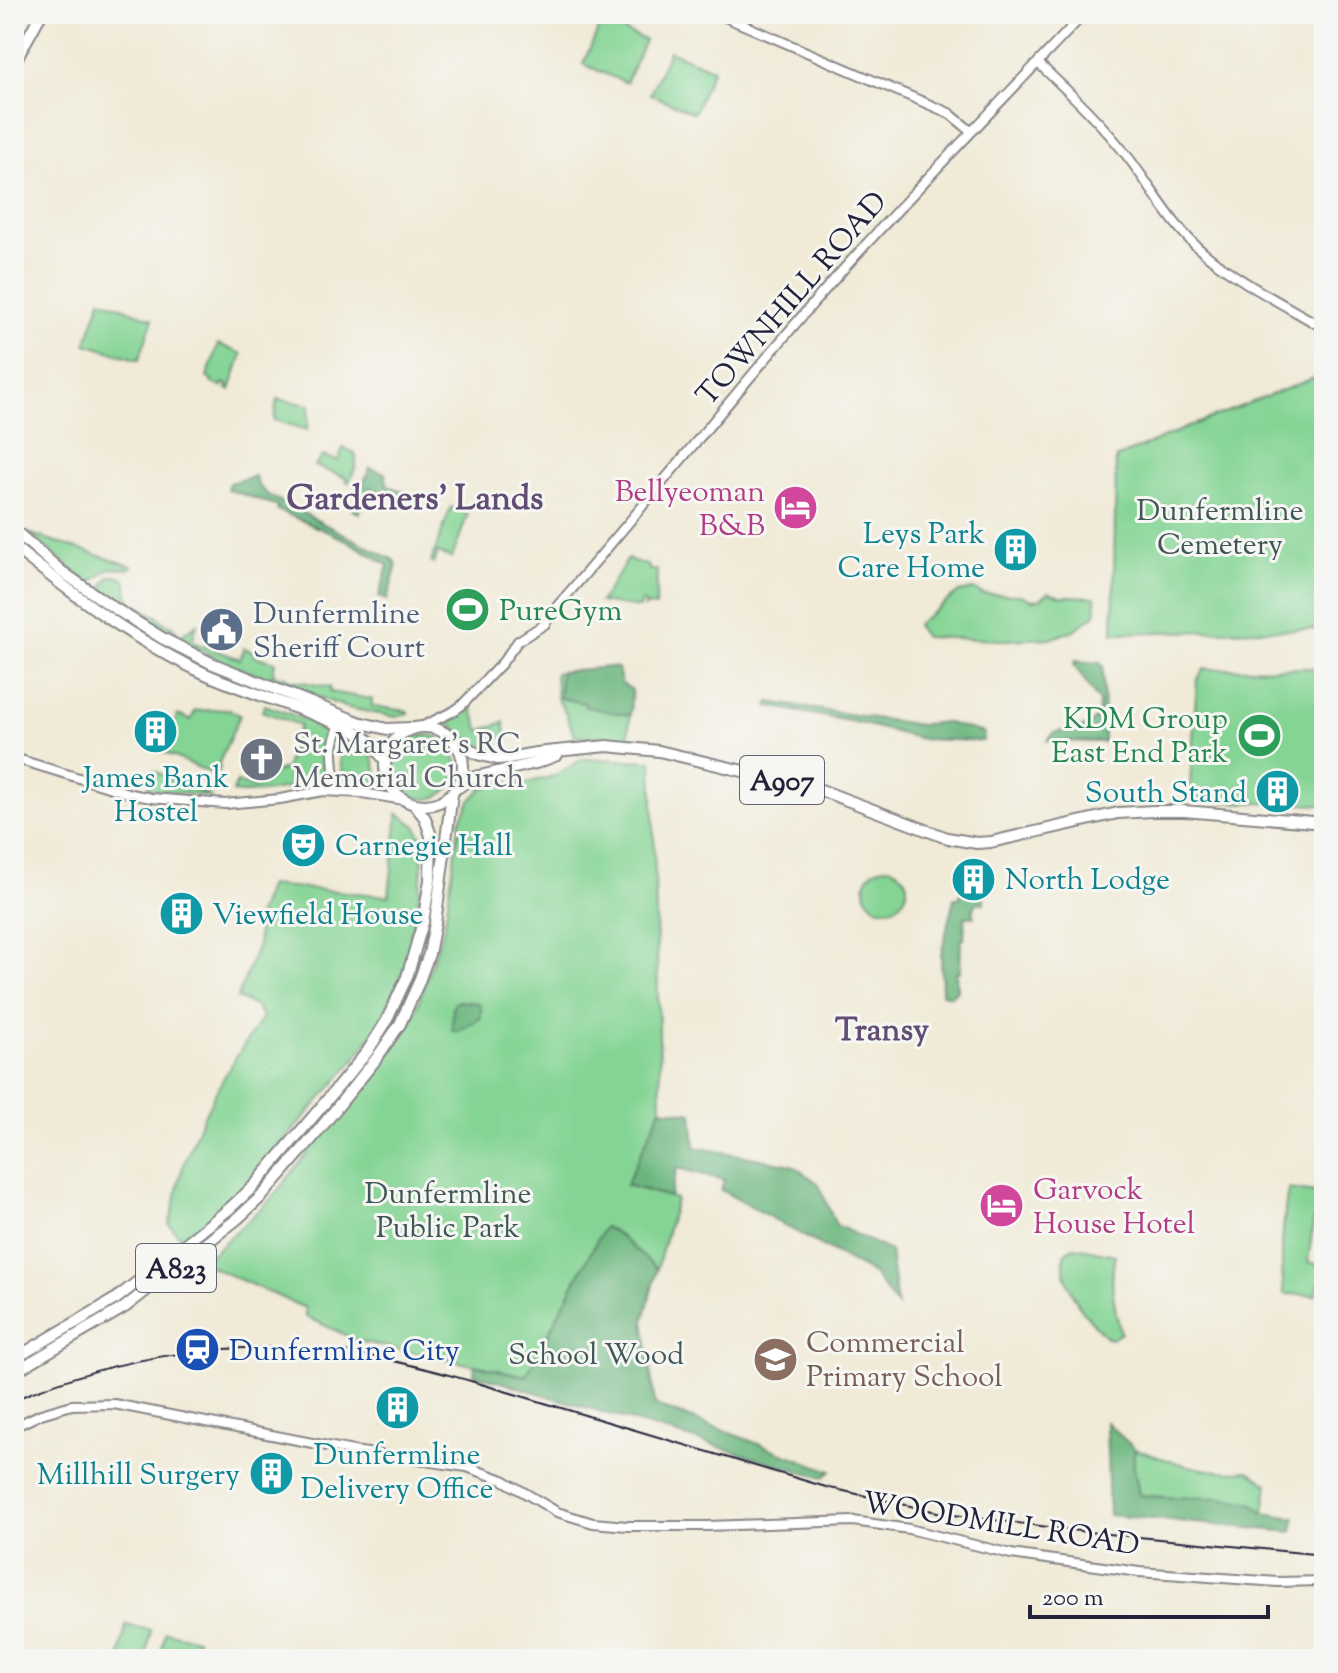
<svg xmlns="http://www.w3.org/2000/svg" width="1338" height="1673" viewBox="0 0 1338 1673" font-family="'Sorts Mill Goudy',serif">
  <rect width="100%" height="100%" fill="#f6f6f2"/>
  <filter id="ink" filterUnits="userSpaceOnUse"><feTurbulence type="fractalNoise" baseFrequency=".0125" numOctaves="2"/><feDisplacementMap in="SourceGraphic" scale="16" xChannelSelector="R" yChannelSelector="G"/><feConvolveMatrix kernelMatrix="1 2 1 2 8 2 1 2 1" color-interpolation-filters="sRGB"/></filter>
  <filter id="wash" filterUnits="userSpaceOnUse"><feTurbulence type="fractalNoise" baseFrequency=".006" numOctaves="4" result="noise"/><feDisplacementMap in="SourceGraphic" scale="32" xChannelSelector="R" yChannelSelector="G"/><feGaussianBlur stdDeviation="1.8" result="paint"/><feColorMatrix in="noise" values="0 0 0 0 0 0 0 0 0 0 0 0 0 0 0 0 0 1.4 0 .05"/><feComposite in="paint" operator="in"/></filter>
  <g filter="url(#wash)">
    <rect width="100%" height="100%" fill="#f0ead6"/>
    <g fill="#84d494" stroke="#537b68" stroke-width="2">
      <polygon points="602,21 645,40 626,83 583,64"/>
      <polygon points="669,51 713,69 694,113 650,94"/>
      <polygon points="101,299 153,319 139,360 86,344"/>
      <polygon points="218,344 242,354 230,390 227,389 228,385 223,383 222,387 211,383 212,380 207,378"/>
      <polygon points="1324,374 1324,629 1113,633 1116,458 1193,425"/>
      <polygon points="277,399 310,405 307,430 274,420"/>
      <path d="M343,448L355,453C359,464 353,473 349,482L346,481V478L315,466L323,456L338,461Z"/>
      <polygon points="451,507 468,514 452,558 438,553 434,564 431,562"/>
      <polygon points="28,533 132,566 129,569 110,568 93,581 87,582"/>
      <polygon points="628,559 649,566 649,570 657,570 656,607 647,605 645,608 645,604 642,602 639,608 600,602"/>
      <path d="M111,576C132,575 125,589 130,602L157,616L164,623L173,626L177,632L175,636H172L107,596L104,592V584Z"/>
      <polygon points="973,589 983,594 1021,595 1032,600 1040,599 1049,592 1061,596 1095,597 1096,614 1074,630 1053,638 1002,640 925,637 916,625 959,592"/>
      <polygon points="197,624 192,642 240,659 244,648 255,652 254,656 275,662 273,675 286,677 286,679 330,687 330,692 372,699 372,706 408,711 408,714 396,717 348,708 228,664 183,642 181,639 183,634"/>
      <polygon points="1324,668 1324,805 1219,802 1189,799 1197,680 1204,669 1214,669"/>
      <path d="M560,672L561,698C569,700 578,701 586,703C602,708 614,714 630,715L628,741L614,737H581L574,734L566,714L557,698L555,673Z"/>
      <path d="M265,705L315,723L324,732L323,756L328,776L323,779C294,786 262,796 233,792L237,782L255,788L270,779L275,772L285,769L300,725L262,711Z"/>
      <path d="M471,705L480,731L504,722L507,738H502L497,741L501,752L484,749L483,752C468,744 460,730 446,721Z"/>
      <polygon points="228,709 240,715 218,765 220,767 217,776 161,751 178,715 191,720 195,711"/>
      <circle cx="425" cy="767" r="32"/>
      <path d="M346,737L354,739L361,743L363,741C377,755 374,773 383,791L349,785C340,773 336,750 346,737Z"/>
      <polygon points="583,759 652,761 661,1109 627,1185 676,1199 657,1269 615,1232 604,1227 526,1376 358,1341 305,1316 305,1308 202,1263 271,1199 411,1024 444,927 460,821 470,801 482,788 502,783 530,782 554,776"/>
      <polygon points="154,771 212,797 147,789"/>
      <path d="M398,813L416,826L424,841L418,915L415,933L400,980L379,1024L353,1062L302,1120L262,1168L204,1224L182,1239L169,1224C176,1206 176,1187 182,1170C202,1112 228,1066 263,1017L255,1006L237,998L258,944L257,917L269,885L389,896Z"/>
      <circle cx="886" cy="888" r="21"/>
      <path d="M1288,1189L1323,1194L1313,1224L1308,1262L1324,1266L1316,1295L1284,1294C1280,1255 1282,1228 1288,1189Z"/>
      <path d="M1075,1247L1115,1255C1109,1282 1114,1307 1121,1333L1112,1339L1107,1338C1087,1317 1067,1296 1064,1266C1063,1255 1064,1250 1075,1247Z"/>
      <path d="M1135,1449C1171,1462 1210,1475 1249,1471L1268,1484L1264,1513L1252,1503L1139,1495C1137,1479 1131,1465 1135,1449Z"/>
      <polygon points="126,1625 151,1630 146,1659 119,1659"/>
      <polygon points="165,1632 197,1639 193,1659 160,1659"/>
    </g>
    <g fill="#6bb67e" stroke="#466c5c" stroke-width="2">
      <polygon points="370,468 385,473 388,486 410,494 407,503 369,487 359,513 352,510"/>
      <polygon points="255,476 258,485 268,495 394,560 397,565 387,600 379,597 388,565 344,539 277,510 278,506 227,489 229,483"/>
      <polygon points="1075,661 1100,663 1103,666 1104,742 1047,741 1054,733 1088,726 1098,716 1099,702 1081,675 1074,666"/>
      <path d="M608,667L618,668L621,683L632,690L630,715C615,714 601,709 585,707L584,703L560,698V672Z"/>
      <polygon points="769,702 920,725 944,722 984,733 983,741 922,739 859,723 768,706"/>
      <polygon points="962,891 984,892 984,903 977,902 973,910 974,917 965,917 964,939 961,939 960,972 956,972 957,990 951,996 942,994 941,955 954,898 959,898"/>
      <polygon points="458,1001 478,1003 481,1007 481,1018 458,1031 452,1030 453,1005"/>
      <polygon points="661,1109 692,1113 695,1147 792,1165 818,1183 836,1225 890,1251 897,1306 873,1274 721,1190 724,1180 677,1168 670,1197 626,1185"/>
      <polygon points="604,1227 615,1232 657,1269 644,1320 655,1405 831,1471 823,1478 474,1374 475,1365 526,1376"/>
      <path d="M1106,1422L1135,1449C1131,1465 1137,1480 1139,1495L1151,1497L1221,1498L1252,1503L1264,1513L1295,1518L1292,1532L1109,1515Z"/>
    </g>
  </g>
  <g filter="url(#ink)">
    <g fill="none" stroke-linecap="round" stroke-linejoin="round">
      <defs>
        <g id="minor">
          <polyline points="718,14 949,113 971,131"/>
          <path d="M1038,63C1071,94 1104,125 1131,161C1154,192 1174,228 1204,253C1241,283 1283,304 1324,328"/>
          <path d="M423,726L454,711L462,705L502,663L518,641L545,624L553,611C645,506 731,397 823,292C907,197 997,106 1084,14"/>
          <polyline points="14,758 131,794 151,798 225,804 280,799 323,791 362,793 404,800"/>
          <path d="M323,791C340,771 332,770 333,748C334,739 338,729 341,721"/>
          <polyline points="14,1427 41,1414 72,1405 114,1404 353,1451 467,1467 503,1480 557,1512 593,1523 627,1526 707,1526 853,1521 909,1529 1011,1554 1139,1572 1278,1582 1324,1581"/>
        </g>
        <g id="major">
          <polyline points="14,63 41,14"/>
          <polyline points="14,530 61,571 114,608 162,638 211,663 358,722 387,729 411,728"/>
          <path d="M14,547C75,596 137,643 208,675C257,696 309,710 356,732L368,740L385,760"/>
          <circle cx="424" cy="766" r="39"/>
          <polyline points="450,736 477,754 497,759 508,758 536,753 607,746 659,751 818,789 947,838 977,843 991,842 1118,813 1153,811 1184,811 1324,823"/>
          <polyline points="459,787 471,778 536,763 557,755"/>
          <polyline points="14,1359 117,1298 229,1209 254,1186 323,1105 367,1052 386,1022 407,977 423,922 430,880 431,836 425,818 414,804"/>
          <polyline points="14,1372 125,1307 237,1219 263,1195 315,1135 376,1059 400,1024 418,984 429,954 435,923 452,794"/>
        </g>
      </defs>
      <use href="#minor" stroke="#898688" stroke-width="12"/>
      <use href="#major" stroke="#898688" stroke-width="14"/>
      <use href="#minor" stroke="#fff" stroke-width="8"/>
      <use href="#major" stroke="#fff" stroke-width="10"/>
      <path stroke="#22223b" stroke-width="2" d="M14,1400C119,1354 243,1337 358,1354C396,1360 434,1371 471,1381L826,1487L946,1514L1087,1532L1324,1555"/>
    </g>
  </g>
  <defs>
    <symbol id="hotel-disc" viewBox="-11 -11 22 22"><circle r="9.5" fill="#d1479c" stroke="#f6f6f2"/><path d="M-6-4.5h1.5V1H6V5H4.5V3h-9V5H-6ZM-4 0a1.8 1.8 0 1 1 3.6 0ZM.5 0V-2.5h3Q6-2.5 6 0Z" fill="#fff"/></symbol>
    <symbol id="building-disc" viewBox="-11 -11 22 22"><circle r="9.5" fill="#0f9aa8" stroke="#f6f6f2"/><path d="M-4-6H4V6H1V3H-1V6H-4ZM-2.5-4.3h1.7v1.8h-1.7ZM.8-4.3h1.7v1.8H.8ZM-2.5-1h1.7V.8h-1.7ZM.8-1h1.7V.8H.8Z" fill="#fff"/></symbol>
    <symbol id="stadium-disc" viewBox="-11 -11 22 22"><circle r="9.5" fill="#2e9e5b" stroke="#f6f6f2"/><path d="M0-5a6.5 5 0 1 0 0 10a6.5 5 0 1 0 0-10ZM-3.5-1.8h7v3.6h-7Z" fill="#fff"/></symbol>
    <symbol id="civic-disc" viewBox="-11 -11 22 22"><circle r="9.5" fill="#5c6f8a" stroke="#f6f6f2"/><path d="M-.6-6.5H3V-4.5H.6V-3L4-1V1h2V6H-6V1h2V-1L-.6-3ZM-1.2 2.5V6h2.4V2.5Z" fill="#fff"/></symbol>
    <symbol id="church-disc" viewBox="-11 -11 22 22"><circle r="9.5" fill="#6b7280" stroke="#f6f6f2"/><path d="M-1.2-6h2.4v3.5h3.3v2.4h-3.3V6h-2.4V-.1h-3.3v-2.4h3.3Z" fill="#fff"/></symbol>
    <symbol id="theatre-disc" viewBox="-11 -11 22 22"><circle r="9.5" fill="#0f9aa8" stroke="#f6f6f2"/><path d="M-5-5.5Q0-4 5-5.5V0Q5 5 0 6Q-5 5-5 0ZM-3.3-2.5H-1v1.5H-3.3ZM1-2.5H3.3v1.5H1ZM-2.8 1Q0 5.5 2.8 1Z" fill="#fff"/></symbol>
    <symbol id="station-disc" viewBox="-11 -11 22 22"><circle r="9.5" fill="#1a4fb4" stroke="#f6f6f2"/><path d="M-3-6H3Q5-6 5-4V2Q5 4 3 4L4.5 6H3L1.5 4h-3L-3 6H-4.5L-3 4Q-5 4-5 2V-4Q-5-6-3-6ZM-3.5-4v3h7v-3ZM-3.5 1v1.5H-2V1ZM2 1v1.5H3.5V1Z" fill="#fff"/></symbol>
    <symbol id="school-disc" viewBox="-11 -11 22 22"><circle r="9.5" fill="#8d6e63" stroke="#f6f6f2"/><path d="M0-5L7-2L0 1L-7-2ZM-4 1L0 2.5L4 1V4Q0 6-4 4Z" fill="#fff"/></symbol>
  </defs>
  <g fill-rule="evenodd">
    <use href="#hotel-disc" x="770" y="482" width="51" height="51"/>
    <use href="#building-disc" x="990" y="524" width="51" height="51"/>
    <use href="#stadium-disc" x="442" y="584" width="51" height="51"/>
    <use href="#civic-disc" x="196" y="604" width="51" height="51"/>
    <use href="#building-disc" x="130" y="706" width="51" height="51"/>
    <use href="#stadium-disc" x="1234" y="710" width="51" height="51"/>
    <use href="#church-disc" x="236" y="734" width="51" height="51"/>
    <use href="#building-disc" x="1252" y="766" width="51" height="51"/>
    <use href="#theatre-disc" x="278" y="820" width="51" height="51"/>
    <use href="#building-disc" x="948" y="854" width="51" height="51"/>
    <use href="#building-disc" x="156" y="888" width="51" height="51"/>
    <use href="#hotel-disc" x="976" y="1180" width="51" height="51"/>
    <use href="#station-disc" x="172" y="1324" width="51" height="51"/>
    <use href="#school-disc" x="750" y="1334" width="51" height="51"/>
    <use href="#building-disc" x="372" y="1382" width="51" height="51"/>
    <use href="#building-disc" x="246" y="1448" width="51" height="51"/>
  </g>
  <g text-anchor="middle" stroke-width="6" stroke-linejoin="round" paint-order="stroke">
    <g fill="#f6f6f2" stroke="#626272" stroke-width="2">
      <rect x="740" y="756" width="84" height="48" rx="6"/>
      <rect x="136" y="1244" width="80" height="48" rx="6"/>
    </g>
    <g font-size="28" font-weight="bold" fill="#22223b">
      <text x="782" y="790">A907</text>
      <text x="176" y="1278">A823</text>
    </g>
    <g font-size="30" fill="#22223b" stroke="#f6f6f2">
      <text transform="translate(791 298) rotate(-49)" y="10">TOWNHILL ROAD</text>
      <text transform="translate(1001 1523) rotate(9)" y="10">WOODMILL ROAD</text>
    </g>
    <g font-size="30" fill="#b23c85" stroke="#f6f6f2" text-anchor="end">
      <text x="765" y="501">Bellyeoman<tspan x="765" dy="34">B&amp;B</tspan></text>
      <text x="1033" y="1199" text-anchor="start">Garvock<tspan x="1033" dy="34">House Hotel</tspan></text>
    </g>
    <g font-size="30" fill="#3f5756" stroke="#f6f6f2">
      <text x="1220" y="520">Dunfermline<tspan x="1220" dy="34">Cemetery</tspan></text>
      <text x="448" y="1203">Dunfermline<tspan x="448" dy="34">Public Park</tspan></text>
      <text x="596" y="1364">School Wood</text>
    </g>
    <g font-size="30" fill="#0d838f" stroke="#f6f6f2" text-anchor="end">
      <text x="985" y="543">Leys Park<tspan x="985" dy="34">Care Home</tspan></text>
      <text x="156" y="787" text-anchor="middle">James Bank<tspan x="156" dy="34">Hostel</tspan></text>
      <text x="1247" y="802">South Stand</text>
      <text x="335" y="855" text-anchor="start">Carnegie Hall</text>
      <text x="1005" y="889" text-anchor="start">North Lodge</text>
      <text x="212" y="924" text-anchor="start">Viewfield House</text>
      <text x="397" y="1464" text-anchor="middle">Dunfermline<tspan x="397" dy="34">Delivery Office</tspan></text>
      <text x="240" y="1484">Millhill Surgery</text>
    </g>
    <g font-size="30" fill="#27864d" stroke="#f6f6f2" text-anchor="start">
      <text x="499" y="620">PureGym</text>
      <text x="1228" y="728" text-anchor="end">KDM Group<tspan x="1228" dy="34">East End Park</tspan></text>
    </g>
    <g font-size="30" fill="#4e5e75" stroke="#f6f6f2" text-anchor="start">
      <text x="253" y="623">Dunfermline<tspan x="253" dy="34">Sheriff Court</tspan></text>
    </g>
    <g font-size="30" fill="#5b616d" stroke="#f6f6f2" text-anchor="start">
      <text x="293" y="753">St. Margaret's RC<tspan x="293" dy="34">Memorial Church</tspan></text>
    </g>
    <g font-size="30" fill="#785e54" stroke="#f6f6f2" text-anchor="start">
      <text x="806" y="1352">Commercial<tspan x="806" dy="34">Primary School</tspan></text>
    </g>
    <g font-size="30" fill="#164399" stroke="#f6f6f2" text-anchor="start">
      <text x="229" y="1360">Dunfermline City</text>
    </g>
    <g font-size="32" font-weight="bold" fill="#624e74" stroke="#f6f6f2">
      <text x="882" y="1040">Transy</text>
    </g>
    <g font-size="34" font-weight="bold" fill="#624e74" stroke="#f6f6f2">
      <text x="415" y="509">Gardeners' Lands</text>
    </g>
  </g>
  <rect width="1338" height="1673" fill="none" stroke="#f6f6f2" stroke-width="48"/>
  <path d="M1030 1605v12h238v-12" fill="none" stroke="#22223b" stroke-width="4"/>
  <text x="1042" y="1605" font-size="24" fill="#22223b" stroke="#f6f6f2" stroke-width="6" paint-order="stroke">200 m</text>
</svg>
